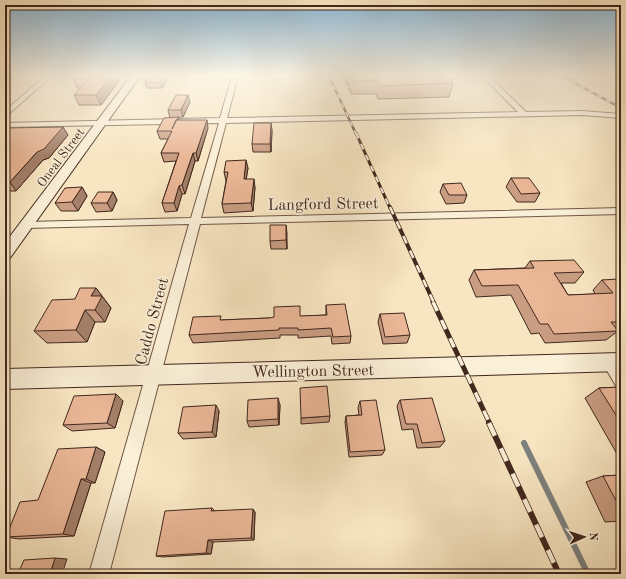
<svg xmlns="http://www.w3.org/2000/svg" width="626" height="579" viewBox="0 0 626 579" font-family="'Old Standard TT',serif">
  <rect width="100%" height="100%" fill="#f8e6c2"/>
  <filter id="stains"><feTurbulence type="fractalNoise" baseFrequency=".005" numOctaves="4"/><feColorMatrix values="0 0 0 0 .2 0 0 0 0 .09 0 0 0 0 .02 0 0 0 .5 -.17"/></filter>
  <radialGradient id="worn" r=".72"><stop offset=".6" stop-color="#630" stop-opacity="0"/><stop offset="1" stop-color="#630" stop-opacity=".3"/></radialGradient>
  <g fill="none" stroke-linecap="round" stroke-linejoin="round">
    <polyline stroke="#7c817e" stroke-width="6" points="524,443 588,574"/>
    <defs>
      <g id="street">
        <polygon points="45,76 52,76 5,117 5,111"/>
        <polygon points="232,76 238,76 227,118 518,112 482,76 489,76 526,112 582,111 621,114 621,118 582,115 226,123 201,218 621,208 621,214 200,224 109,574 89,574 189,224 26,228 21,225 26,222 191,218 219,123 5,127 5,123 220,118"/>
        <path d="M609,356C623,361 621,376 621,388L616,386L602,362L604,358Z"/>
      </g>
      <g id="secondary">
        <polygon points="131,76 140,76 10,258 5,259 5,243"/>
        <polygon points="621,353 621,371 5,389 5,369"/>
      </g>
    </defs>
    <use href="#street" stroke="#6f5746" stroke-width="2"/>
    <use href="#secondary" stroke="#41271d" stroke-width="2"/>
    <use href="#street" fill="#faefd7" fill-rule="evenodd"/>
    <use href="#secondary" fill="#faefd7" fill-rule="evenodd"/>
    <defs>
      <g id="rail-far4">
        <polyline points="329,76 356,134"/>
        <polyline points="343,76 350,90"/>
        <polyline points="562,76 621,108"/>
      </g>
      <polyline id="rail-far3" points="356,133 390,208"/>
      <polyline id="rail-far2" points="390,207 434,303"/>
      <polyline id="rail-far1" points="433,302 490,424"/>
      <polyline id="rail" points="489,423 559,574"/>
    </defs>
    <use href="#rail-far4" stroke="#41271d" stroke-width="2.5"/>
    <use href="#rail-far3" stroke="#41271d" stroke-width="3"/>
    <use href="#rail-far2" stroke="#41271d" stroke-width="4"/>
    <use href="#rail-far1" stroke="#41271d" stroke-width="5"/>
    <use href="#rail" stroke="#41271d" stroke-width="6"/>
    <use href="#rail-far4" stroke="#faefd7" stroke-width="1.5" stroke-dasharray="5" stroke-linecap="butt"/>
    <use href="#rail-far3" stroke="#faefd7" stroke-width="2" stroke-dasharray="6" stroke-linecap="butt"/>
    <use href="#rail-far2" stroke="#faefd7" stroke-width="2.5" stroke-dasharray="8" stroke-linecap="butt"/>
    <use href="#rail-far1" stroke="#faefd7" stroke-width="3.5" stroke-dasharray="10" stroke-linecap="butt"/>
    <use href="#rail" stroke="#faefd7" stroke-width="4.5" stroke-dasharray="14" stroke-linecap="butt"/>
  </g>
  <g fill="#c99d82" stroke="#41271d">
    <polygon points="119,76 118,78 119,81 101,105 79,105 74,95 81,88 77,88 73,78"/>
    <polygon points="169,76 162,88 147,88 145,83"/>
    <polygon points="346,76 447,76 453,83 449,97 378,99 376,94 351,94"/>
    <polygon points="190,102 183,117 178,117 179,120 208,128 198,161 195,161 185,194 182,194 177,211 165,212 162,203 176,161 164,162 161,153 168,139 160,139 157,131 170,118 168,110"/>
    <polygon points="271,123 272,131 271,152 253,152 252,144"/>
    <polygon points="5,128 68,135 49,158 43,160 16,191 5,191"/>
    <polygon points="248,168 246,179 255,187 253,211 224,213 222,204 226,181 224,172"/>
    <polygon points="511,178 540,193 535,202 517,202 506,187"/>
    <polygon points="443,184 467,195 464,203 446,204 440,192"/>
    <polygon points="82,187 87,196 78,211 61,211 55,203"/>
    <polygon points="113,192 117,200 112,211 96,212 91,203"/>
    <polygon points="286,225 287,249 271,249 270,241"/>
    <polygon points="530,261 584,272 575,283 561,283 568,295 595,294 593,290 602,280 621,283 621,331 618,331 606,340 545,343 539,333 531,334 511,295 476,297 469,280 474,270 525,268"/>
    <polygon points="96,288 111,308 105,322 95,322 87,342 47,343 34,331 75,299"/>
    <polygon points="326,305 351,336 350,343 332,344 331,336 298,338 298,335 280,335 280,338 193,343 189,335 222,320 269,318 326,315"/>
    <polygon points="380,314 410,335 407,343 383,344 378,322"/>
    <polygon points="621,387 621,461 585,398 599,388"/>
    <polygon points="116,394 123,401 115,428 72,431 63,425"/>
    <polygon points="400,400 445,441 440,447 417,448 413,429 402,430 397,406"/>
    <polygon points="360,401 385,450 382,455 349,457 345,422 346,416 359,415 358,408"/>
    <polygon points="280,405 279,425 249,427 247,421"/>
    <polygon points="219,411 216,437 183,439 178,433"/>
    <polygon points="330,416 329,422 301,424 301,418"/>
    <polygon points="96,447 105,452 95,483 91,483 74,536 19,539 6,537"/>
    <polygon points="621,475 621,521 605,522 586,482 603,476"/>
    <polygon points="212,508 215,511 255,512 254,540 213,542 211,554 163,557 156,556"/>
  </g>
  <g fill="#a4806a" stroke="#41271d">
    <polygon points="112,76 119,76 118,78 119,81 101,105 96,95"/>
    <polygon points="164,76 169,76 162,88 161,82"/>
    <polygon points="188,95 190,102 183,117 181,110"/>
    <polygon points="207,120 208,128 198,161 196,153"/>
    <polygon points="271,123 272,131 271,152 270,144"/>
    <polygon points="63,127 68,135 49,158 43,160 16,191 10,182 37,152"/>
    <polygon points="193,153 195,161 185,194 182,185"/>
    <polygon points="246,160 248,168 245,187 244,179"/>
    <polygon points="254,179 255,187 253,211 251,203"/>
    <polygon points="179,186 182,194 177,211 174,203"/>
    <polygon points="82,187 87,196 78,211 72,202"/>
    <polygon points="113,192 117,200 112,211 107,203"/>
    <polygon points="286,225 287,233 287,249 286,240"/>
    <polygon points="96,288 111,308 105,322 95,310 91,296"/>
    <polygon points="85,310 95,322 87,342 76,330"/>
    <polygon points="116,394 123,401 115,428 107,423"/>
    <polygon points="278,398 280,405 279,425 278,419"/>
    <polygon points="216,405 219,411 216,437 212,432"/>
    <polygon points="96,447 105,452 95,483 86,479"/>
    <polygon points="81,479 91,483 74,536 63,534"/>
    <polygon points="253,509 255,512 254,540 251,538"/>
    <polygon points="208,540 213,542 211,554 206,553"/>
    <polygon points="55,558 67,559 62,574 50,574"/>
  </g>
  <g fill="#eab797" stroke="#41271d">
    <polygon points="75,76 112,76 96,95 74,95 90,78 73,78"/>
    <polygon points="149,76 164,76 161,82 145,83"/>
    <polygon points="351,76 447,76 453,83 380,86 377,80 353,81"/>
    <polygon points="176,95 188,95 181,110 168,110"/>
    <polygon points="178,117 172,129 176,120 207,120 196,153 193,153 182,185 179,186 174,203 162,203 179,153 161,153 172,131 157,131 164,118"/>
    <polygon points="254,123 271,123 270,144 252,144"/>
    <polygon points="63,127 44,149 37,152 10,182 5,182 5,156 9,152 5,152 5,128"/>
    <polygon points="246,160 244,179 254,179 251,203 222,204 228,172 224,172 226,161"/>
    <polygon points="511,178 529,178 540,193 521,194"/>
    <polygon points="461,183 467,195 449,195 443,184"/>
    <polygon points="82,187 72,202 55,203 65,188"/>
    <polygon points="98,192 113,192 107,203 91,203"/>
    <polygon points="270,225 286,225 286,240 270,241"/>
    <polygon points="574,260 584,272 554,273 568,295 613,293 602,280 618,279 621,283 621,322 611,322 618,331 554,334 548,324 540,324 518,285 482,286 474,270 534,268 530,261"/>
    <polygon points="80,288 96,288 91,296 102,296 95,310 85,310 76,330 34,331 52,300 75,299"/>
    <polygon points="345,304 351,336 333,337 331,328 298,330 298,328 279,328 279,330 189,335 193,317 221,316 220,320 269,318 274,317 274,307 300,306 300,316 327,315 326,305"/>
    <polygon points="404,313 410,335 385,337 380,314"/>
    <polygon points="327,386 330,416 301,418 300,388"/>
    <polygon points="621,387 621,423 599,388"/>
    <polygon points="116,394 107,423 63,425 74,396"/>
    <polygon points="278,398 278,419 247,421 248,400"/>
    <polygon points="432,398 445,441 422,443 417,424 406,424 400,400"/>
    <polygon points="376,400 385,450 350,452 346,416 362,415 360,401"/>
    <polygon points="216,405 212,432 178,433 183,407"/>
    <polygon points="96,447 86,479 81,479 63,534 6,537 20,502 38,500 58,449"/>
    <polygon points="621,475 621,510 603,476"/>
    <polygon points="212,508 211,511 253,509 251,538 208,540 206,553 156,556 165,511"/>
    <polygon points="55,558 50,574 18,574 24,560"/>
  </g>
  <linearGradient id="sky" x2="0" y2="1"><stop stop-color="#8cb8d7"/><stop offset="0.48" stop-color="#fcf4e4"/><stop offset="1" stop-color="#fcf4e4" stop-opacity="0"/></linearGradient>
  <rect width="626" height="157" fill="url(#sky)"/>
  <g text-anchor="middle" stroke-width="3.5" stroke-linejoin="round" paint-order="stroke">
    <g font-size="13" fill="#41271d" stroke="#faefd7">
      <text transform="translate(60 157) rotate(-53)" y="5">Oneal Street</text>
    </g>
    <g font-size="16" fill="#41271d" stroke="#faefd7">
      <text transform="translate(323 203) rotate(-1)" y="6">Langford Street</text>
      <text transform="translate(151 321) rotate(-75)" y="6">Caddo Street</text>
      <text transform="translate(313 370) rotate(-1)" y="6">Wellington Street</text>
    </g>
  </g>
  <rect width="626" height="579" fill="none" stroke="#f8e6c2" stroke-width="20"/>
  <rect x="6" y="6" width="614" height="567" fill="none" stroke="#41271d" stroke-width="2"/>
  <rect x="10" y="10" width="606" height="559" fill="none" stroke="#41271d"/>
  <g transform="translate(584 537) rotate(87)" stroke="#faefd7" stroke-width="3" paint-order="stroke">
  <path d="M0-3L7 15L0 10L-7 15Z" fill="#41271d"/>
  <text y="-6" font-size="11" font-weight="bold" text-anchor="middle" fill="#41271d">N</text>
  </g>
  <rect width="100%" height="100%" filter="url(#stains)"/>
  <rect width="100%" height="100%" fill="url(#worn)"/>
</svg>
